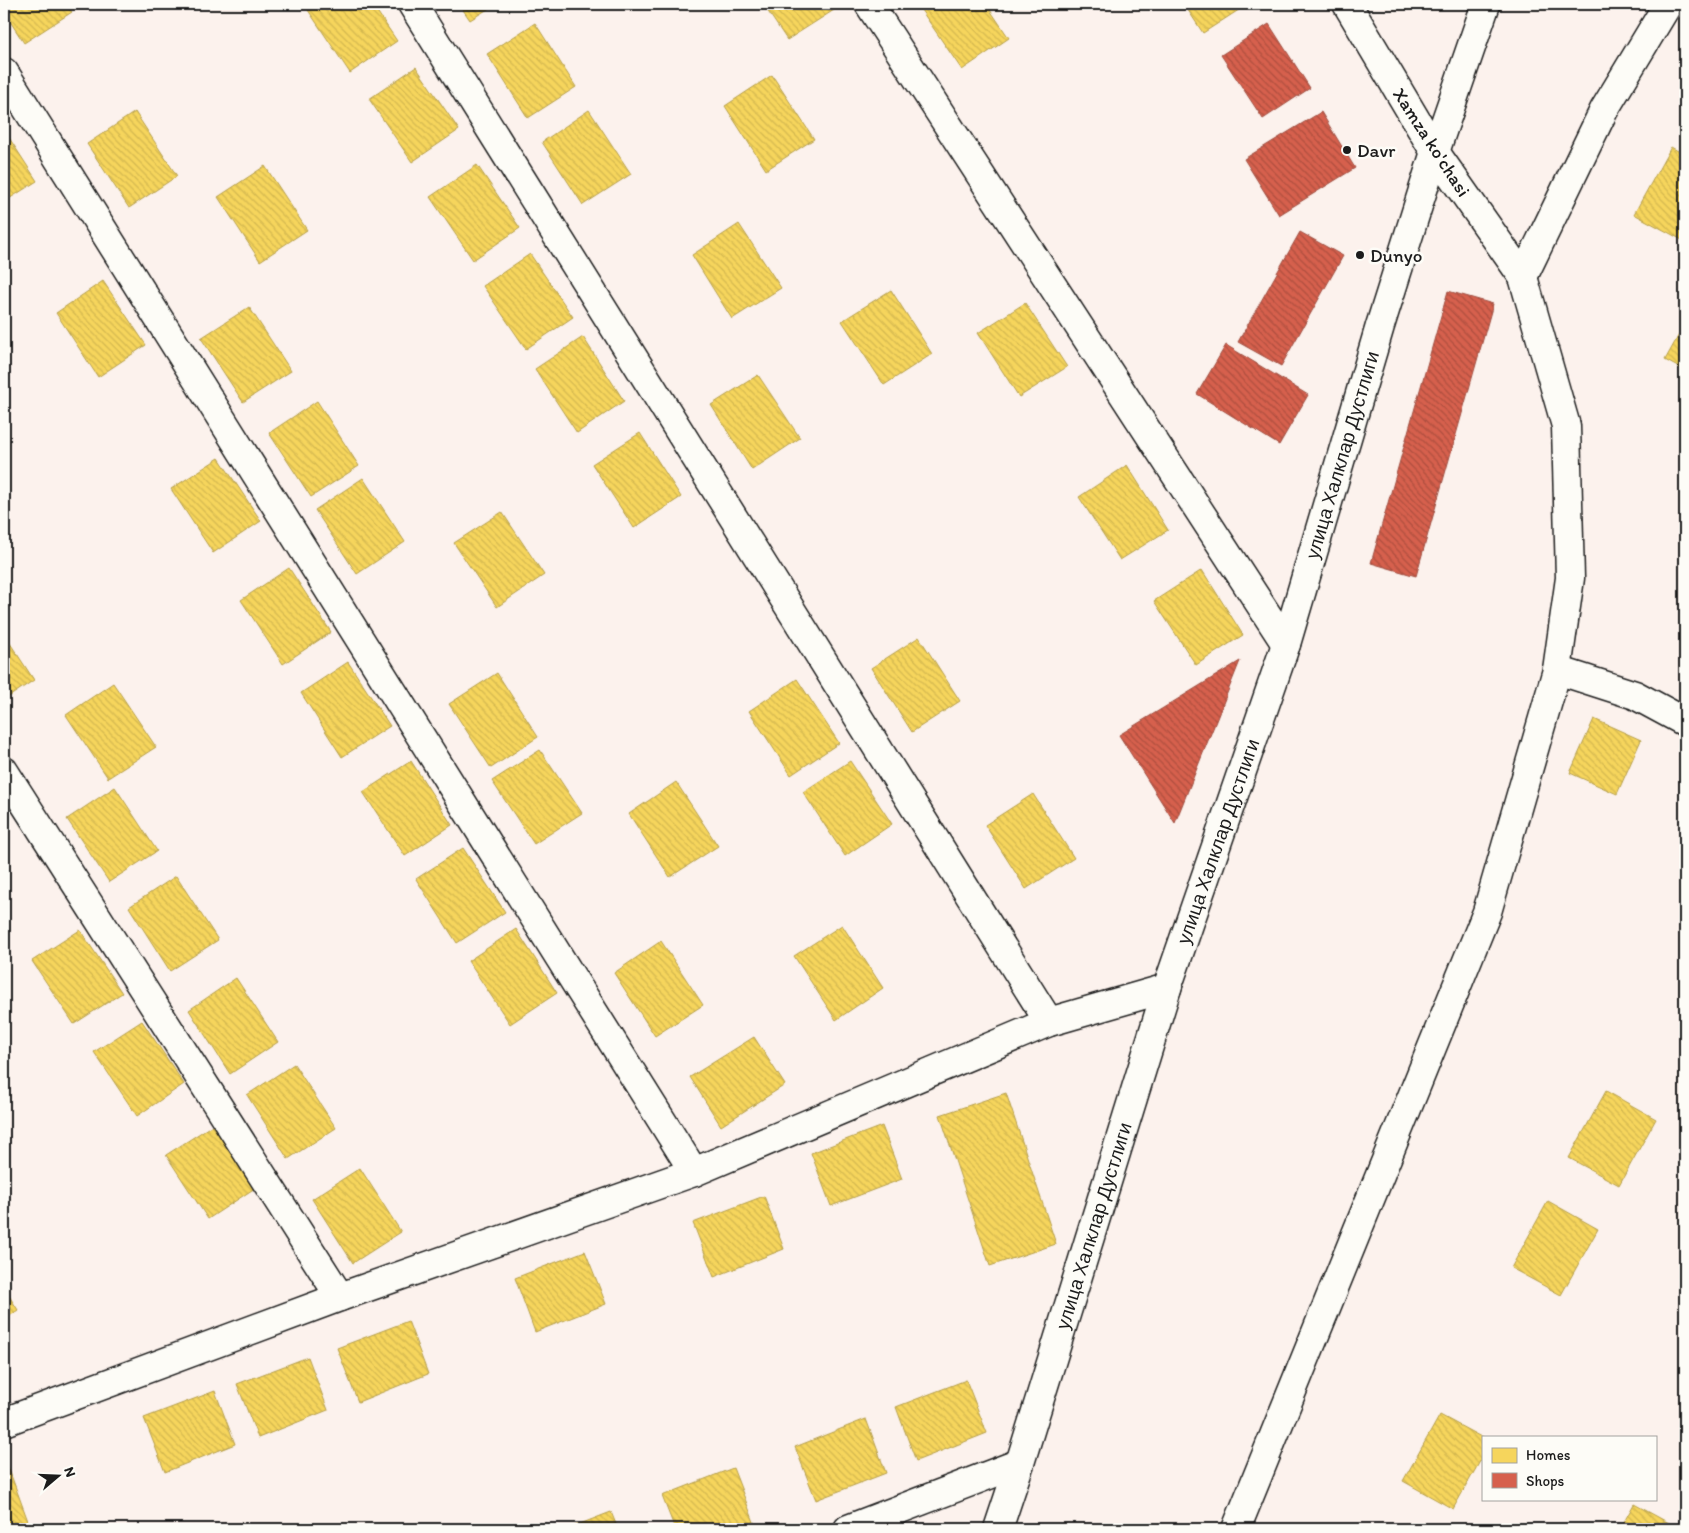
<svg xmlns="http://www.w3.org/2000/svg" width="1689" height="1533" viewBox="0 0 1689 1533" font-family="Itim,sans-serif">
  <defs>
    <pattern id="homes-back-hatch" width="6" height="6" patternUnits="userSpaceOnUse" patternTransform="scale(1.25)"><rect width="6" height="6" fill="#f6d55c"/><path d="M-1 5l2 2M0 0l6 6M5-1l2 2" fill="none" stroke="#d2b64f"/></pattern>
    <pattern id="shops-back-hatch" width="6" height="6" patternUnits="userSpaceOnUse" patternTransform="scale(1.25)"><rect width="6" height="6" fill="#d6604d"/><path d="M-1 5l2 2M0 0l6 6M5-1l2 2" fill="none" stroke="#ad4e3f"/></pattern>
  </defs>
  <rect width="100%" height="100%" fill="#fcf2ed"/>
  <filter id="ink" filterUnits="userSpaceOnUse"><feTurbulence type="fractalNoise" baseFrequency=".02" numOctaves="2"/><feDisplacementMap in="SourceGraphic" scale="10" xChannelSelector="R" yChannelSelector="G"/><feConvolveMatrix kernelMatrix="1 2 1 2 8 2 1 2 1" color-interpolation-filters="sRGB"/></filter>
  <g filter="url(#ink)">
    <g fill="url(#homes-back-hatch)" stroke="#b59e49">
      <polygon points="4,4 66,4 72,12 24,43 4,12"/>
      <polygon points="317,4 372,4 397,41 350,73 308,10"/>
      <polygon points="459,4 496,4 470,20"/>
      <polygon points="763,4 831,4 834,10 787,40"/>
      <polygon points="924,4 986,4 1009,38 962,70 919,7"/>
      <polygon points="1184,4 1248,4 1203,33"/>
      <polygon points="535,23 576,87 528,118 487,54"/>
      <polygon points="416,67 459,130 412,162 369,99"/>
      <polygon points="772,75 814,139 766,170 725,106"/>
      <polygon points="589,110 631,174 583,205 542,142"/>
      <polygon points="135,112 177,176 129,208 87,144"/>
      <polygon points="4,130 37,181 4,202"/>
      <polygon points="1671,147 1685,155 1684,241 1634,214"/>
      <polygon points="477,165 520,228 473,260 430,197"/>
      <polygon points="265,166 307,230 260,261 218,197"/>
      <polygon points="739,224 781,288 732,319 692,255"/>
      <polygon points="530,254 573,317 526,349 483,286"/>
      <polygon points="103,281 146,345 98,377 56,313"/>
      <polygon points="891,290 932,354 884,385 842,321"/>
      <polygon points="1025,303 1067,367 1019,397 978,333"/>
      <polygon points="249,307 291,371 243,402 201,338"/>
      <polygon points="1685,324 1685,371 1665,360"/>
      <polygon points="583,337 624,401 577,433 535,369"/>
      <polygon points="758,375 800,438 752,470 711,405"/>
      <polygon points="317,401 359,466 311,497 269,433"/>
      <polygon points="640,433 681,497 634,528 592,464"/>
      <polygon points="219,458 261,521 213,553 171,489"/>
      <polygon points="1127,465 1168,530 1120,560 1079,497"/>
      <polygon points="363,478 405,542 357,574 315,510"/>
      <polygon points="502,512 544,575 497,607 454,543"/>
      <polygon points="289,568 331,632 283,664 241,600"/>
      <polygon points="1202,570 1243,635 1196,665 1154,601"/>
      <polygon points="4,634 34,680 4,700"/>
      <polygon points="919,637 960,701 912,732 871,668"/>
      <polygon points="348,662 390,726 342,757 301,693"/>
      <polygon points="497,673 538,737 491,768 449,704"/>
      <polygon points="797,679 839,743 791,775 749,711"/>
      <polygon points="113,683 156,747 108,778 66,715"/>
      <polygon points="1594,719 1641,740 1617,794 1570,773"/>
      <polygon points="540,750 582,813 534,844 492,781"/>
      <polygon points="411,761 452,825 405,856 363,792"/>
      <polygon points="850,761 892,824 845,856 803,792"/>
      <polygon points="676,782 718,846 670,877 629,814"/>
      <polygon points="115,787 157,851 109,882 67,819"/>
      <polygon points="1033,794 1074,858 1026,889 985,825"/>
      <polygon points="463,848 505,912 457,943 416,879"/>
      <polygon points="176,876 218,940 170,971 129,907"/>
      <polygon points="842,925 883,988 836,1020 794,956"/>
      <polygon points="516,929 557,993 510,1024 468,961"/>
      <polygon points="80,930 122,993 74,1024 32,961"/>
      <polygon points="661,941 703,1005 655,1036 614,973"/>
      <polygon points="236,978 278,1042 230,1074 189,1010"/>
      <polygon points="142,1021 184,1084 137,1116 94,1052"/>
      <polygon points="754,1037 785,1085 721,1126 690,1077"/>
      <polygon points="294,1064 336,1128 288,1159 247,1095"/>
      <polygon points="1606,1091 1656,1119 1619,1185 1569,1158"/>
      <polygon points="1006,1093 1056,1244 990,1266 940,1115"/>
      <polygon points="214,1124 255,1188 208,1219 166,1155"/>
      <polygon points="882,1126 902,1179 831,1206 811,1153"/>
      <polygon points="360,1168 401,1232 353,1263 312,1199"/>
      <polygon points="764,1196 784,1249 714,1277 693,1223"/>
      <polygon points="1548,1201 1598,1229 1561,1295 1511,1268"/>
      <polygon points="585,1251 606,1304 535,1332 515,1278"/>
      <polygon points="4,1288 18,1310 4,1320"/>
      <polygon points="408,1321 428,1374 358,1402 337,1348"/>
      <polygon points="308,1357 328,1410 258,1438 237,1384"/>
      <polygon points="966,1380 987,1433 916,1461 896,1407"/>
      <polygon points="215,1391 235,1444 165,1472 144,1418"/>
      <polygon points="1440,1415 1483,1438 1483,1456 1453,1509 1403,1481"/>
      <polygon points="866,1419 886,1473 816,1500 795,1447"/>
      <polygon points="8,1467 28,1521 4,1529 4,1469"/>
      <polygon points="733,1468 754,1522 734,1529 675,1529 662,1496"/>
      <polygon points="1634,1504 1680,1529 1620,1529"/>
      <polygon points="611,1512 618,1529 567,1529"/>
    </g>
    <g fill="url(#shops-back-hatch)" stroke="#9e4c3e">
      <polygon points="1269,24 1310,88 1263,119 1221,55"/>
      <polygon points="1321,112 1355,168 1279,215 1244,159"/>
      <polygon points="1300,232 1343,256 1281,366 1238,342"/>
      <polygon points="1448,291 1493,304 1416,576 1371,563"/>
      <polygon points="1226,345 1308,395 1279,445 1197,394"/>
      <polygon points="1240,661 1175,823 1119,735"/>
    </g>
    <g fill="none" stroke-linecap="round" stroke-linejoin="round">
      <defs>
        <g id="street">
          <polyline points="412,4 1049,1022"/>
          <polyline points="869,4 1286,644"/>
          <polyline points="4,72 694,1172"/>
          <polyline points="1435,152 1486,4"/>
          <polyline points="1523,277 1604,110 1668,4"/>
          <polyline points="1557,670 1635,695 1685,722"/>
          <polyline points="4,771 340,1297"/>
          <polyline points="4,1422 340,1297 694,1172 1049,1022 1167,988"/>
          <polyline points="848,1529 1020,1463"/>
        </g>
        <g id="secondary">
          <path id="s1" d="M998,1529L1020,1463L1167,988L1286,644L1380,326L1435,152"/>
          <polyline points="1236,1529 1487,912 1557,670 1570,578 1566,426 1523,277 1435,152 1347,4"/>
        </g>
      </defs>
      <use href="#street" stroke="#1c1c1c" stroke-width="31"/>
      <use href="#secondary" stroke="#1c1c1c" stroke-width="31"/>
      <use href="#street" stroke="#fdfcf7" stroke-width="28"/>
      <use href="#secondary" stroke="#fdfcf7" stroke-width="28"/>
    </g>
  </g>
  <g fill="#1c1c1c" stroke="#fdfcf7" stroke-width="2">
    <circle cx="1347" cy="150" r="5"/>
    <circle cx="1360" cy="255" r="5"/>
  </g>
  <g text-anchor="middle" stroke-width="5" stroke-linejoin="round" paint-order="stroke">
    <g font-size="19" fill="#1c1c1c" stroke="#fdfcf7">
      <text transform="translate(1432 142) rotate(57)" y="7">Xamza ko'chasi</text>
      <text dy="7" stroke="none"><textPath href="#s1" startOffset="1128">улица Халклар Дустлиги</textPath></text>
      <text dy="7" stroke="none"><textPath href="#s1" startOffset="722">улица Халклар Дустлиги</textPath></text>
      <text dy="7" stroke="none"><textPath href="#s1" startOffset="318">улица Халклар Дустлиги</textPath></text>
    </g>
    <g font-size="19" fill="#1c1c1c" stroke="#fdfcf7" text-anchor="start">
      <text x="1357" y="157">Davr</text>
      <text x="1370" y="262">Dunyo</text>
    </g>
  </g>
  <rect width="1689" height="1533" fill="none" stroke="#fdfcf7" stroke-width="20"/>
  <rect x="10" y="10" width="1669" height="1513" fill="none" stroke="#1c1c1c" stroke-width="2" filter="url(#ink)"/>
  <rect x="1482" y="1436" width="175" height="65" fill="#fdfcf7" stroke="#a3a29f"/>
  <rect x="1492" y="1448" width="25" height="15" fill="#f6d55c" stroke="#a3a29f"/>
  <text x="1526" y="1460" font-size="15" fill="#1c1c1c">Homes</text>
  <rect x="1492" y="1473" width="25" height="15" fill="#d6604d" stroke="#a3a29f"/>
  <text x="1526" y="1486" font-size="15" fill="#1c1c1c">Shops</text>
  <g transform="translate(58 1476) rotate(71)" stroke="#fdfcf7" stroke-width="4" paint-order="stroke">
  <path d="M0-4L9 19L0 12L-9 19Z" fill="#1c1c1c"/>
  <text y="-8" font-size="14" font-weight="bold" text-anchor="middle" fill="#1c1c1c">N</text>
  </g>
</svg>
